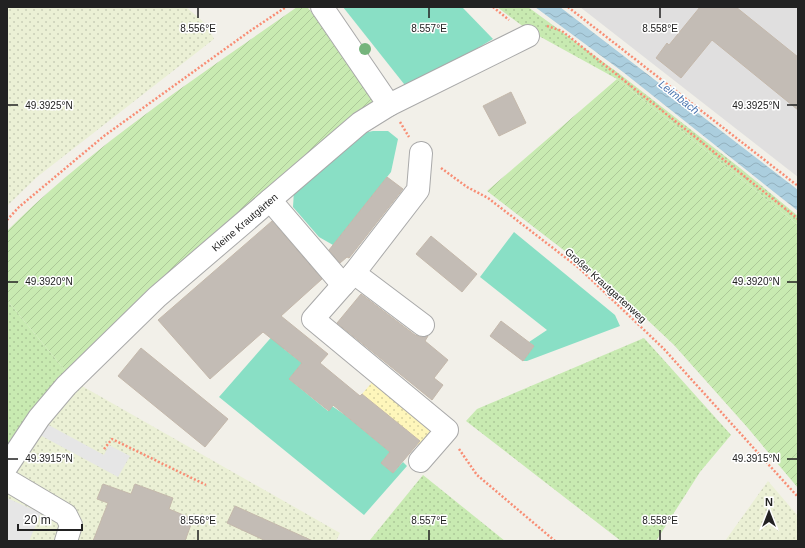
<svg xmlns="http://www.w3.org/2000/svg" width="805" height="548" viewBox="0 0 805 548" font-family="Arial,sans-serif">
  <defs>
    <pattern id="farmland-dots" width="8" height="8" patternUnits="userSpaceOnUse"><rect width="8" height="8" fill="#ebf0d5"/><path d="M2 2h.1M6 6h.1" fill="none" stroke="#c9ceb7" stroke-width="1.8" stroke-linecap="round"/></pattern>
    <pattern id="grass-dots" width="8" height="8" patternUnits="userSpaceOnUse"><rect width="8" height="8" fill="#c8eab1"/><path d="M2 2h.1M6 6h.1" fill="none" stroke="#acc898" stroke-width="1.8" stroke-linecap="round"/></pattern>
    <pattern id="sand-dots" width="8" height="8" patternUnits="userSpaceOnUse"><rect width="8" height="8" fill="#fef6bb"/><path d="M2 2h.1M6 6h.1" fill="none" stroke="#d9d3a0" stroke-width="1.8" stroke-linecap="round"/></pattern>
    <pattern id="garden-furrows" width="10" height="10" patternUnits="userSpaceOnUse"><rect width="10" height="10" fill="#c8eab1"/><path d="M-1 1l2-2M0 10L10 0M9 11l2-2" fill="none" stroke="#acc898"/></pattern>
    <pattern id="water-waves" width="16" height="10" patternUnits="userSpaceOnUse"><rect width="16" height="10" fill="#abcede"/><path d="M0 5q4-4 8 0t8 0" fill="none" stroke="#93b1be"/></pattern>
  </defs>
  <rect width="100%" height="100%" fill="#f2f0e9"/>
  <polygon fill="#e0dfdf" points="580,7 798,7 798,177"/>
  <g fill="url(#farmland-dots)">
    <polygon points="7,7 186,7 206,24 214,39 37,177 7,206"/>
    <polygon points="75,382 340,533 336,541 7,541 7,484"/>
    <polygon points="768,481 798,516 798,541 725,541"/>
  </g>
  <g fill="url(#grass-dots)">
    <polygon points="497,7 528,7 621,75 740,168 798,216 798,225 617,79 528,30"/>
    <polygon points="7,300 68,374 7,455"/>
    <polygon points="644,338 731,435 700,472 656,541 621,541 466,421 477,409"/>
    <polygon points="423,475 505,541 370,540"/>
  </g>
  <polygon fill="url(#sand-dots)" points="374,380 436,429 421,446 417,444 420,441 362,394"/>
  <g fill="url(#garden-furrows)">
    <path d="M297,7H306L308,8L372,92L375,102L68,374L7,300V231C92,146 199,76 297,7Z"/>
    <polygon points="617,79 798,225 798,488 747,427 674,345 639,312 574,258 487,191"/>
  </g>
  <g fill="#89dfc5">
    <polygon points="343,7 462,7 493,39 408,89"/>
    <polygon points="373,131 388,131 398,139 391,172 333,245 319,237 293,207 294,190 363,133"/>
    <polygon points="514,232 615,315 620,326 527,361 523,361 534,346 529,342 547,330 480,277"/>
    <polygon points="275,333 289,343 284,349 302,363 289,379 328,411 332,406 345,415 390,452 381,463 393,473 403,462 407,466 364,515 219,397"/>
  </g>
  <g fill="#e6e6e6">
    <polygon points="45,423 104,455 109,445 130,456 118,477 38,434"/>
    <polygon points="7,498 41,513 29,541 7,541"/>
  </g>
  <polygon fill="url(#water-waves)" points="535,7 560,7 798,190 798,211 623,72"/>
  <g fill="#c3bcb5" stroke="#c4b8ab">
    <polygon points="700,7 736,7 798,57 798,110 712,40 681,78 656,58 667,43 669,45"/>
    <polygon points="511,92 526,123 499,136 483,106"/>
    <polygon points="387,177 403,189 349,258 347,257 340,263 329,250"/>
    <polygon points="272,221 322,279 281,316 328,354 320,363 360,396 362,394 420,441 393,473 381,463 390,452 333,405 329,411 289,379 302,363 263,332 210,379 158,320"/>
    <polygon points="431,236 477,274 462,292 416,254"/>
    <polygon points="361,294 415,335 422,337 428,336 425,341 448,360 434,378 443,385 432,400 337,323"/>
    <polygon points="501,321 534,346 523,361 490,336"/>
    <polygon points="141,348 228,419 205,447 118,376"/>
    <polygon points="103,484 131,494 135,484 173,498 169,509 193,519 185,541 93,541 108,503 97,499"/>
    <polygon points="235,506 313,541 266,541 227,523"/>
  </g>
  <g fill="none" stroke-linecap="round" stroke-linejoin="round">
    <defs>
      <g id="minor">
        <polyline points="322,7 389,105"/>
        <polyline points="270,200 343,285 354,273 418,190 421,153"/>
        <polyline points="354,273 423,325"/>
        <polyline points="343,285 313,319 447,430 420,461"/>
        <path id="s1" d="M7,466L39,418L66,386L157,297L360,123L389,105L528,36"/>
        <polyline points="7,480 66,515 71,525 66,541"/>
      </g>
    </defs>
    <use href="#minor" stroke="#a9a9a9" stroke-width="24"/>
    <g stroke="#f88d74" stroke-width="2.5" stroke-dasharray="2 2" stroke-linecap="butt">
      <polyline points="493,7 509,20"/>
      <polyline points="568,7 798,186"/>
      <polyline points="547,26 562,31 798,219"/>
      <polyline points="400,122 409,137"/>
      <polyline points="441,168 467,187 488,198 579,268 663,348 798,497"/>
      <polyline points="7,220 19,207 104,136 250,31 286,7"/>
      <polyline points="104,449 112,439 206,485"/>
      <polyline points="459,449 477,475 555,541"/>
    </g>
    <use href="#minor" stroke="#fff" stroke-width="22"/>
  </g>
  <circle fill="#75b47c" cx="365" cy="49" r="6"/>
  <path fill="none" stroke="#222" stroke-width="1.5" d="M198,8V18M429,8V18M660,8V18M8,105H18M787,105H797M8,282H18M787,282H797M8,459H18M787,459H797M198,530V540M429,530V540M660,530V540"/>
  <g text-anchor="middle" stroke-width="3" stroke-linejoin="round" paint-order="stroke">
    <g font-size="10" fill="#222" stroke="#fff">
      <text dy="4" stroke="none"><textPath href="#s1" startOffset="342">Kleine Krautgärten</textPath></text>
      <text transform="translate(606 285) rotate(42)" y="4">Großer Krautgartenweg</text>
    </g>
    <g font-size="11" font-style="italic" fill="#4e77b1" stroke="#fff">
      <text transform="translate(679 97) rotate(38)" y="4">Leimbach</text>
    </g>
  </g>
  <g font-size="10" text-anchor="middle" fill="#222" stroke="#fff" stroke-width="3" stroke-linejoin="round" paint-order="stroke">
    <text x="198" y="32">8.556°E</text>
    <text x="429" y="32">8.557°E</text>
    <text x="660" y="32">8.558°E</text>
    <text x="49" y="109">49.3925°N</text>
    <text x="756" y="109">49.3925°N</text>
    <text x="49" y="285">49.3920°N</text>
    <text x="756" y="285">49.3920°N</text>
    <text x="49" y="462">49.3915°N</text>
    <text x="756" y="462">49.3915°N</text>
    <text x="198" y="524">8.556°E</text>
    <text x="429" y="524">8.557°E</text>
    <text x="660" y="524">8.558°E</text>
  </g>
  <rect width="805" height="548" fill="none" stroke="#222222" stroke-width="16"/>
  <g transform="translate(769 512)" stroke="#ffffff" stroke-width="3" paint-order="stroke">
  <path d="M0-3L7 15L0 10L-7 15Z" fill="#222222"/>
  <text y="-6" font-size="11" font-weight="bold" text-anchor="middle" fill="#222222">N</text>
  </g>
  <path d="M18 524v6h64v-6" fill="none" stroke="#222222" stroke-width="2"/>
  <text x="24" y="524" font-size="12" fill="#222222" stroke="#ffffff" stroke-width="3" paint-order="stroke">20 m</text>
</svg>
